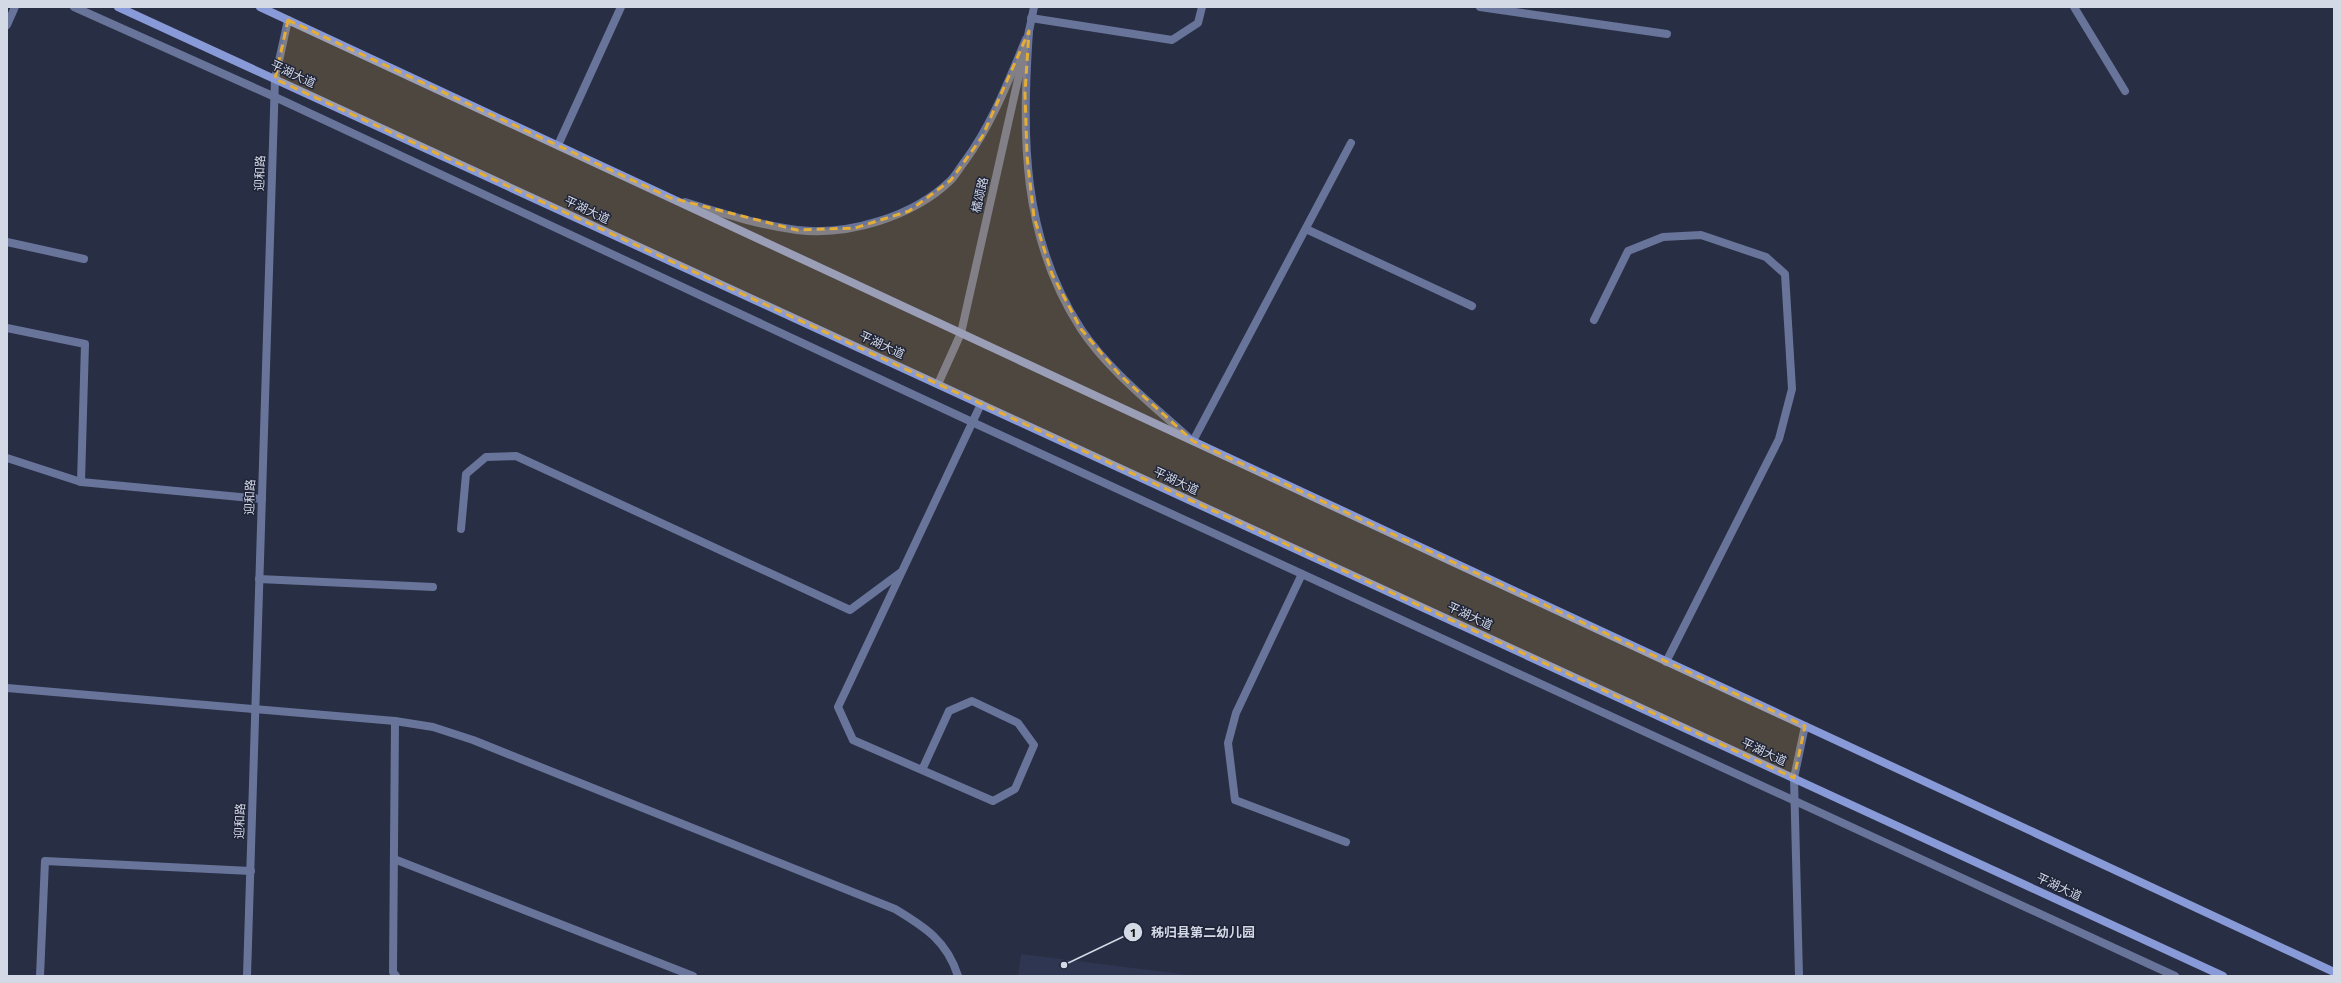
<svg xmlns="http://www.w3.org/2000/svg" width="2341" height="983" viewBox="0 0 2341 983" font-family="'Work Sans','Noto Sans SC',sans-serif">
  <rect width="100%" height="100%" fill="#282e43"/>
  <polygon fill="#2f3651" points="1021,954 1198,976 1018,976"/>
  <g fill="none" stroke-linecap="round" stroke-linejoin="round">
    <g stroke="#69749b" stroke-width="8">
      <polyline points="74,7 275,97 972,422 2175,976"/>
      <polyline points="1480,7 1667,34"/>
      <polyline points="1031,18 1172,40 1198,23 1202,7"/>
      <polyline points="7,25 15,7"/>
      <polyline points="558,145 621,7"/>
      <polyline points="1306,229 1472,306"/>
      <polyline points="7,242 84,259"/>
      <polyline points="1594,320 1628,251 1663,237 1701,235 1766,257 1785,274 1792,389 1779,439 1666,662"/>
      <polyline points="7,328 85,344 81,482"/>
      <polyline points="1193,441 1351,143"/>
      <polyline points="7,458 81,482 262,499"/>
      <polyline points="461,529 466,474 486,457 516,456 850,610 900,573"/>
      <polyline points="1302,574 1236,713 1228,743 1235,800 1346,842"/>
      <polyline points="259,579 433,587"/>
      <polyline points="395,721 393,972 396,976"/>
      <polyline points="922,770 949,711 972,701 1018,723 1034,745 1015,789 993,801 853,740 838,707 981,404"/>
      <polyline points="394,859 693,976"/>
      <polyline points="40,976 45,861 251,871"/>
    </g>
    <g stroke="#69749b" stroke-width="8">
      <polyline points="2074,7 2125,91"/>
      <path d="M7,688L395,721L433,727L473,740L895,909C925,927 947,941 958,976"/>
      <polyline points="1799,976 1794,778 1805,726"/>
    </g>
    <g stroke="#69749b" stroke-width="8">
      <path d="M1029,31C1022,136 1021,237 1081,329C1108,370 1153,405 1189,438"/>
      <polyline points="1028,36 1034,7"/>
      <path d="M685,202C721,213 759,225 797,230C848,236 913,217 951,180C956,175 960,167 965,161C992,124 1008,82 1026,39"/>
      <polyline points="938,384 961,333 1023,57"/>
      <polyline points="247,976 275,79 288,20"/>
    </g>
    <g stroke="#899ad8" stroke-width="8">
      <polyline points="118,7 2223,976"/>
      <polyline points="260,7 2334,972"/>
    </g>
  </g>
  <path fill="#e4ad35" fill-opacity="0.2" stroke="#e4ad35" stroke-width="3" stroke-dasharray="8 5" stroke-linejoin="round" d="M288,20L671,198L797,230L855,228L909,211L951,180L982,137L1029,31L1025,93L1027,156L1034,217L1052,274L1081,329L1120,375L1193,441L1805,726L1794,778L275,79Z"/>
  <g text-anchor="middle" stroke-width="3" stroke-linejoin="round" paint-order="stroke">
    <g font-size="12" fill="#d4d9e6" stroke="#1f2438">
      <text transform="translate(293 74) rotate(25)" y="4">平湖大道</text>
      <text transform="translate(260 173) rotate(-88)" y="4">迎和路</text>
      <text transform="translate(980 195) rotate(-77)" y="4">橘颂路</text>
      <text transform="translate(587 210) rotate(25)" y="4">平湖大道</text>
      <text transform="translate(882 345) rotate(25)" y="4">平湖大道</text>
      <text transform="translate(1176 481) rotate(25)" y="4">平湖大道</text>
      <text transform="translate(250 497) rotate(-88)" y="4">迎和路</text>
      <text transform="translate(1470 616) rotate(25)" y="4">平湖大道</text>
      <text transform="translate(1764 752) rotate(25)" y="4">平湖大道</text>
      <text transform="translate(240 821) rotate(-88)" y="4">迎和路</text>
      <text transform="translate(2059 887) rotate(25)" y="4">平湖大道</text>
    </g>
  </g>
  <path fill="none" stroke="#d4d9e6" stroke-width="1.5" d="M1064 965L1133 932"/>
  <g fill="#d4d9e6" stroke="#1f2438" stroke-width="1.5">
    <circle cx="1064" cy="965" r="4"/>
    <circle cx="1133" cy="932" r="10"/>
  </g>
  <g font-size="12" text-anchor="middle" font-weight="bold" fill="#111">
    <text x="1133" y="937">1</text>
  </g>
  <g font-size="13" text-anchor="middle" font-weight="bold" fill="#d4d9e6" stroke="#1f2438" stroke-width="3" stroke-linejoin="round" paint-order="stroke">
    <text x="1203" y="937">秭归县第二幼儿园</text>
  </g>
  <rect width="2341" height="983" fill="none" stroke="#d4d9e6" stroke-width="16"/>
</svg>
